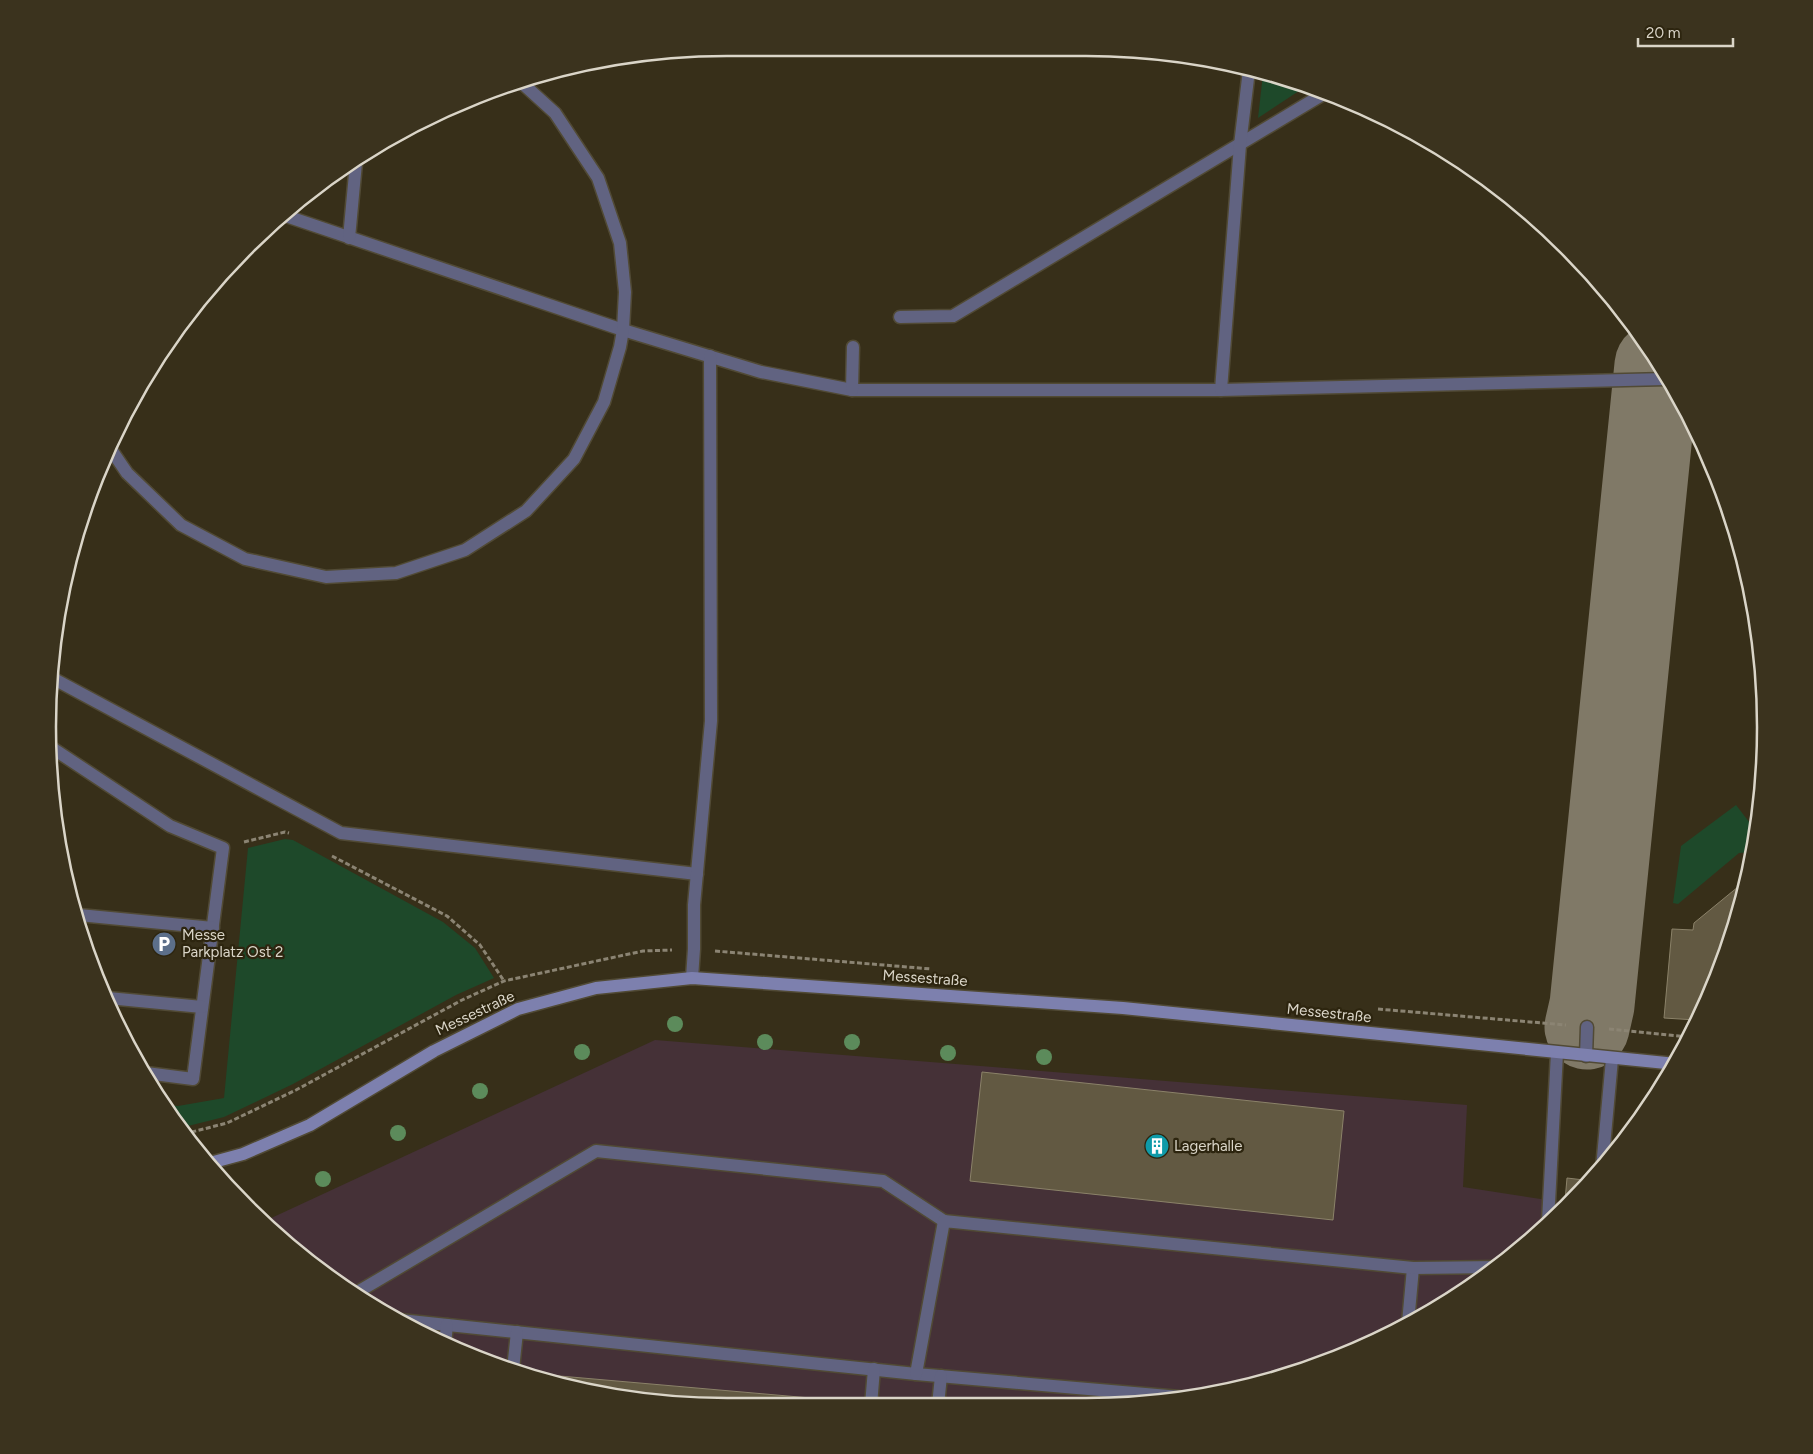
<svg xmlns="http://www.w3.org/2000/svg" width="1813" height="1454" viewBox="0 0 1813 1454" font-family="Figtree,sans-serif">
  <rect width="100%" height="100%" fill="#372f19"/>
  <polygon fill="#453137" points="655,1040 1467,1105 1463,1187 1567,1203 1500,1266 1387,1336 1262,1383 1130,1405 683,1405 551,1383 427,1337 313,1266 267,1220"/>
  <g fill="#1e492a">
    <polygon points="1263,74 1305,87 1258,118"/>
    <polygon points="1736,805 1753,827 1751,852 1739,853 1678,904 1673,903 1681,846"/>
    <polygon points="285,839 293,840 443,922 475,948 494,978 456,995 293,1084 224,1117 180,1128 166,1105 178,1106 224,1098 248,848"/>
  </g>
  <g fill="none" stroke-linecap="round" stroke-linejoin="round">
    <polyline stroke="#807967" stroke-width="85" points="1587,1027 1592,1005 1657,365"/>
  </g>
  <g fill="#625942" stroke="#8b8269">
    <polygon points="1744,882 1730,945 1696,1020 1664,1018 1672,929 1693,930 1694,923"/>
    <polygon points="982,1072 1344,1111 1333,1220 970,1181"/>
    <polygon points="1567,1178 1584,1180 1584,1187 1568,1202 1565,1201"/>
    <polygon points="537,1374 822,1399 822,1405 683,1405 551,1383 536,1378"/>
  </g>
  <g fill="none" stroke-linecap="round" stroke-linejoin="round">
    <defs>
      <g id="lane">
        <polyline points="286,216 623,330 761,372 852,390 1221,390 1666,379"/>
        <polyline points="349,238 356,163"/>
        <polyline points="900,317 953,316 1325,93"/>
        <polyline points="852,390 853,347"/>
        <polyline points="1221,390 1240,145 1249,70"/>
        <polyline points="112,451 127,473 181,525 245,559 326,577 396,573 465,550 526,511 574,459 604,402 620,347 623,330 625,292 620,243 598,178 555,113 522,83"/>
        <polyline points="54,679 341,833 697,874"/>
        <polyline points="49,746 170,826 223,848 193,1079 146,1073"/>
        <polyline points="79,915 213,928"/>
        <polyline points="692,978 694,949 694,905 711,721 710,356"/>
        <polyline points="108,998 202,1007"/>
        <polyline points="1586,1056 1587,1027"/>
        <polyline points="1602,1168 1612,1059"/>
        <polyline points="1548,1221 1557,1053"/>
        <polyline points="356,1293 596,1151 883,1181 944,1221"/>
        <polyline points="400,1320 916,1374 1180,1397"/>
        <polyline points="1408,1323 1413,1268"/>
        <polyline points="445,1344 447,1325"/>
        <polyline points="513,1369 517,1332"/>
        <polyline points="916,1374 944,1221 1413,1268 1498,1267"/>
        <polyline points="871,1405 874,1369"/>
        <polyline points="938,1405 941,1376"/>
      </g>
      <polyline id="secondary" points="210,1163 243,1154 310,1125 434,1051 518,1009 596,988 692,978 1123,1008 1676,1064"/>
    </defs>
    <use href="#lane" stroke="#514a35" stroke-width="15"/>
    <use href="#secondary" stroke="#514a35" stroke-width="15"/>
    <g stroke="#8b8473" stroke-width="3" stroke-dasharray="5 2.5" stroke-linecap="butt">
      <polyline points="244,842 285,832 289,833"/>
      <polyline points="332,856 447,916 480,945 504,981"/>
      <polyline points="715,951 931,969"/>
      <polyline points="1378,1009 1566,1025"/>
      <polyline points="1609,1029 1688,1037"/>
      <polyline points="184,1134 227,1123 296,1090 462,1000 504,981 643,951 672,950"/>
    </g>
    <use href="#lane" stroke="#616381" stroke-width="12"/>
    <use href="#secondary" stroke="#7d80ae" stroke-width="12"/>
  </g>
  <g fill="#5c8b5b">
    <circle cx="675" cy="1024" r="8"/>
    <circle cx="765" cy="1042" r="8"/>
    <circle cx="852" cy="1042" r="8"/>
    <circle cx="582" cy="1052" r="8"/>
    <circle cx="948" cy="1053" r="8"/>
    <circle cx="1044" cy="1057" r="8"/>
    <circle cx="480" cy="1091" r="8"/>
    <circle cx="398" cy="1133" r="8"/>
    <circle cx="323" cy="1179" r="8"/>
  </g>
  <defs>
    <symbol id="parking-disc" viewBox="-11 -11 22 22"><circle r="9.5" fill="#5c6f8a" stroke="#2d250f"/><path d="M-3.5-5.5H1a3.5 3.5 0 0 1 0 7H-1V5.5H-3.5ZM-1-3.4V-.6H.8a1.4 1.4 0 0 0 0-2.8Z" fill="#fff"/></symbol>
    <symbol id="building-disc" viewBox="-11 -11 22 22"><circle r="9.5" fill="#0f9aa8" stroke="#2d250f"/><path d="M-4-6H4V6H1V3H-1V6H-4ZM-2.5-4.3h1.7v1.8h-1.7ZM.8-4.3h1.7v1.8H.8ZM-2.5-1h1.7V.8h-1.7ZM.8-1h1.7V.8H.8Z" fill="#fff"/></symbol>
  </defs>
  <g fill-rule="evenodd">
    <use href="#parking-disc" x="150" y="930" width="28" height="28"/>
    <use href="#building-disc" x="1143" y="1132" width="28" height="28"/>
  </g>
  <g text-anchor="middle" stroke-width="4.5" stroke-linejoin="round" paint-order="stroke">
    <g font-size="15" fill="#dad5c8" stroke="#2d250f" text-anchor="start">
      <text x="182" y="940">Messe<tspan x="182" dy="17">Parkplatz Ost 2</tspan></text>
      <text x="1174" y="1151">Lagerhalle</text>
    </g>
    <g font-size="15" fill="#dad5c8" stroke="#2d250f">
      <text transform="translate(925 978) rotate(4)" y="5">Messestraße</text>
      <text transform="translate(475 1013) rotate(-25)" y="5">Messestraße</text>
      <text transform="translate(1329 1013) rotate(6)" y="5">Messestraße</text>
    </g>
  </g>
  <path d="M0 0H1813V1454H0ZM727 56H1086A671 671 0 0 1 1757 727V727A671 671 0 0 1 1086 1398H727A671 671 0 0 1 56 727V727A671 671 0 0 1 727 56Z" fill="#3b331e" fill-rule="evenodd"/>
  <path fill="none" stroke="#dad5c8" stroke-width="2.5" d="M727 56H1086A671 671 0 0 1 1757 727V727A671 671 0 0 1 1086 1398H727A671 671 0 0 1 56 727V727A671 671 0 0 1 727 56Z"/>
  <path d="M1638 38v8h95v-8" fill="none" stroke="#dad5c8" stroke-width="2.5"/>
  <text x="1646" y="38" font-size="15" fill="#dad5c8" stroke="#2d250f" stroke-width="4" paint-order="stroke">20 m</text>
</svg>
